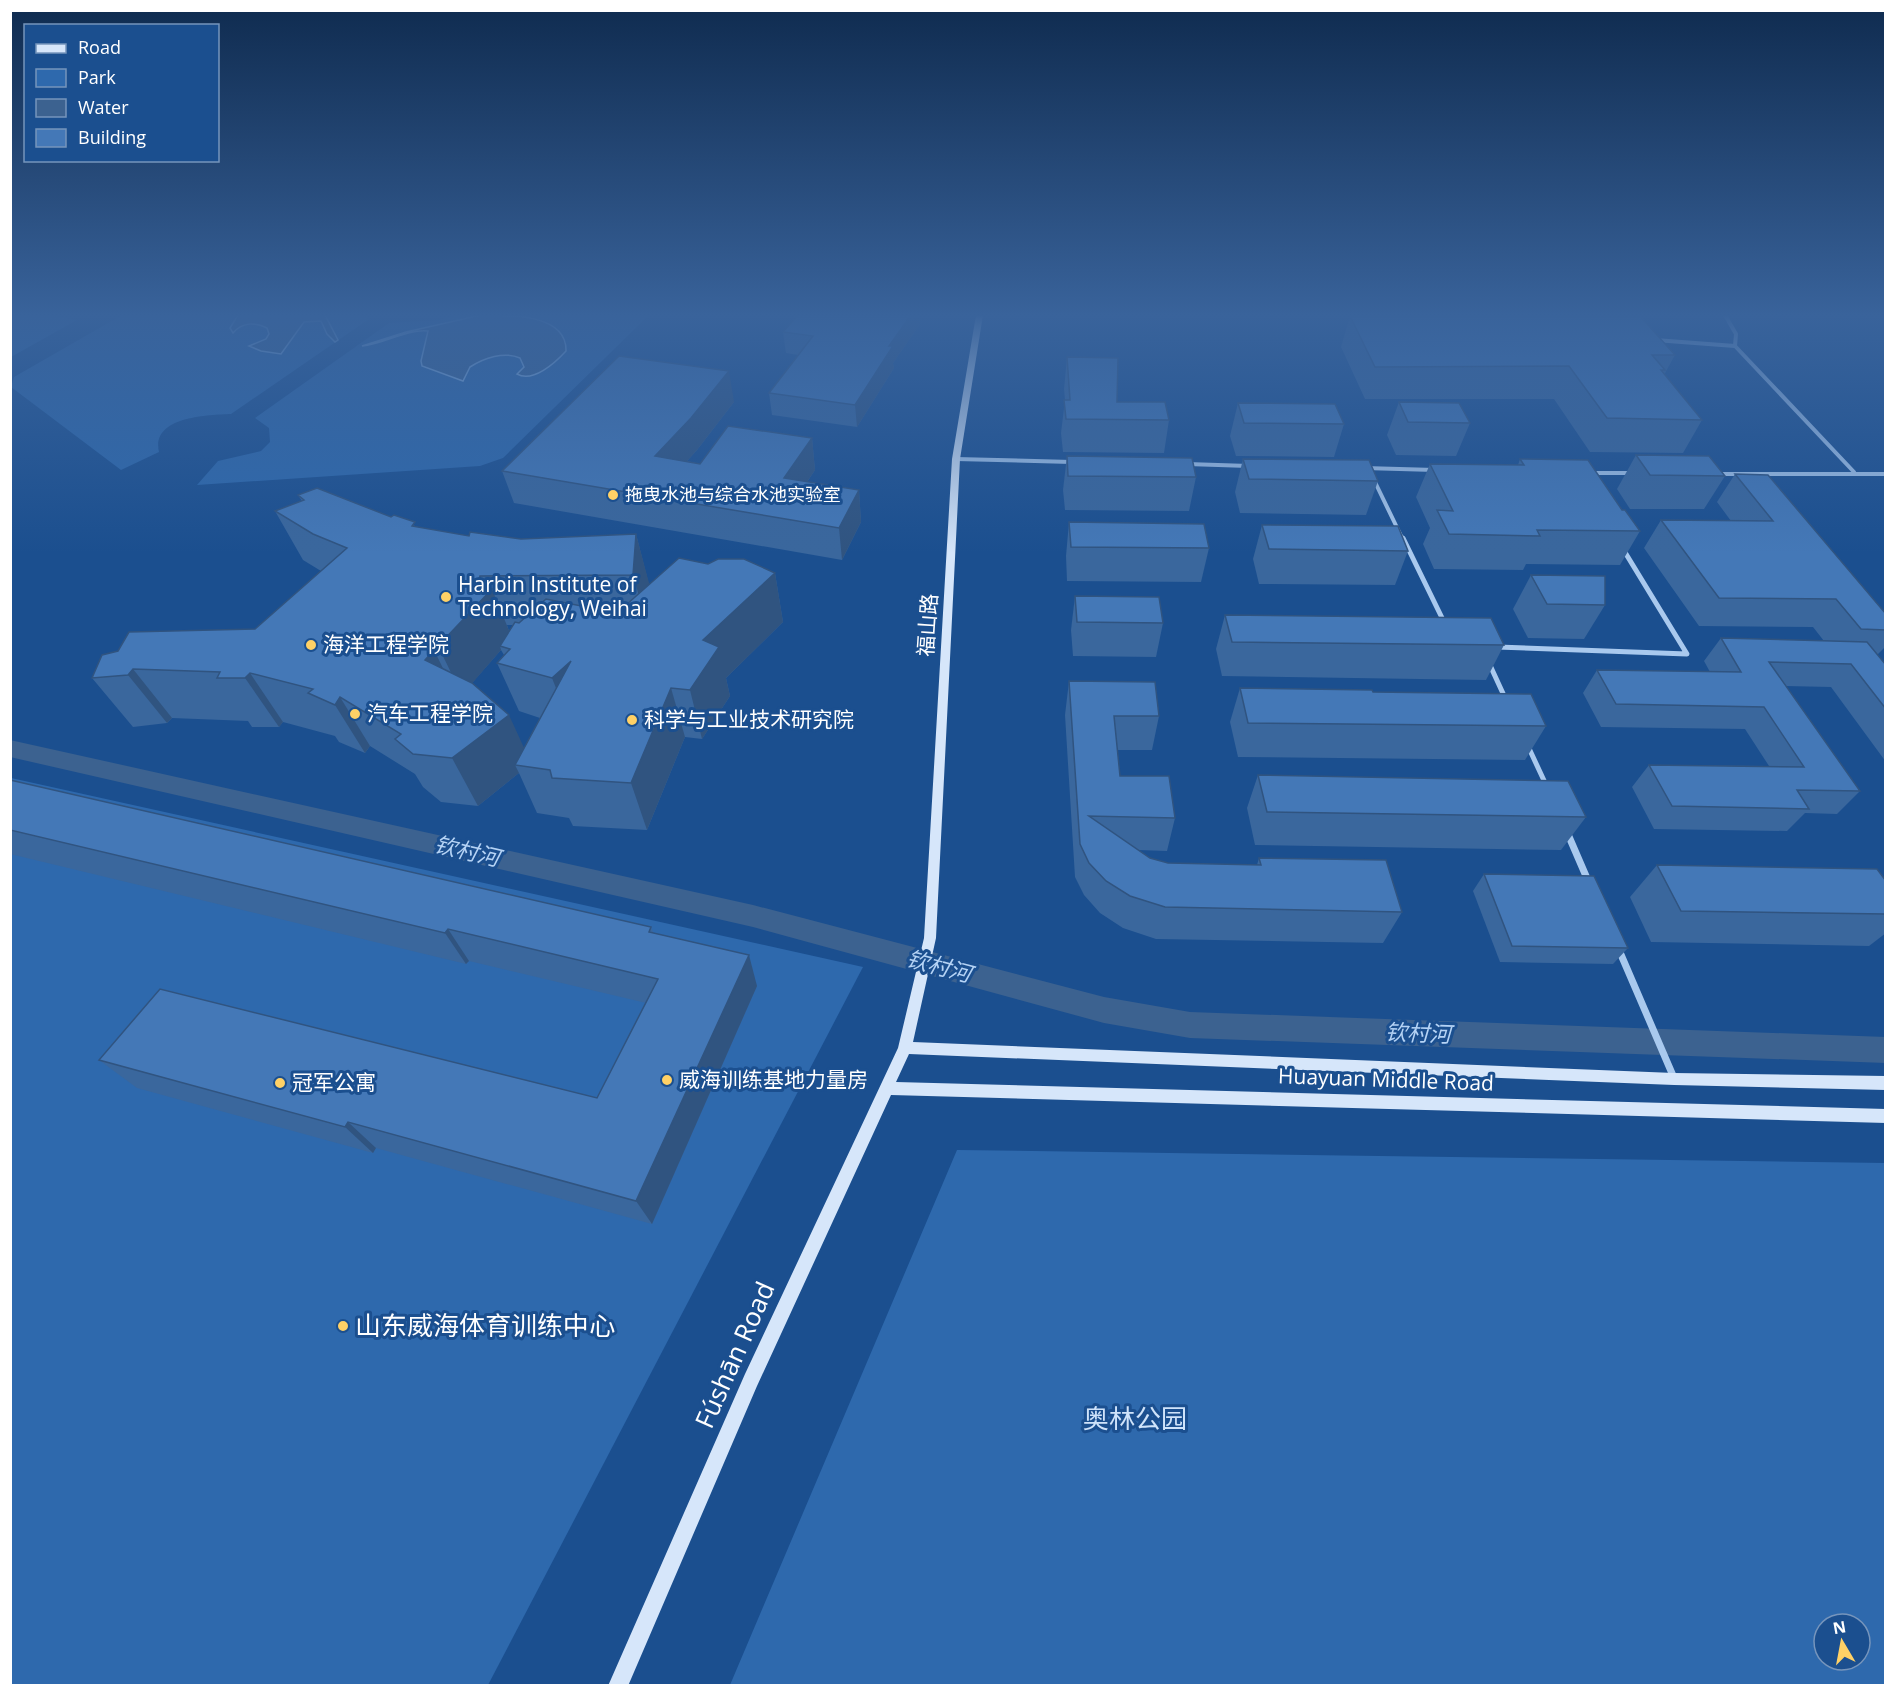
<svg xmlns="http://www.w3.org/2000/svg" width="1896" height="1696" viewBox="0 0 1896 1696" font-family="'Open Sans','Noto Sans SC',sans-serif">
  <rect width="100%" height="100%" fill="#1b4f8f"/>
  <g fill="#2e69ad" fill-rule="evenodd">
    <polygon points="11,315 50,315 77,320 11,357"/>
    <path d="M122,315H363L369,319L231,414C206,415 151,417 159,452L121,470L11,387L14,377Z"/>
    <polygon points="457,315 649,315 503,458 480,466 197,485 218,461 261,451 270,442 269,428 255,418 389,323 439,320"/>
    <polygon points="11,778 863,967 488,1685 11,1686"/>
    <path d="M957,1150L1885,1163V1685H730ZM1824,1624H1860V1660H1824Z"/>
  </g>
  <g fill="#3c6290" stroke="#9cc4f0" stroke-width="1.5">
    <path d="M238,315H325L338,340L335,342L327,334L321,321L304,322L281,354L261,351L249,346L266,339L269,334L267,328C255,322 242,322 233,333L230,328Z"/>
    <path d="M481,315C507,315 567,313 566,351C555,363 533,383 517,374L524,367L520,358C504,351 484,358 470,367L463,381L422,366L421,361L428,331C406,329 384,344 362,346L406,332Z"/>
  </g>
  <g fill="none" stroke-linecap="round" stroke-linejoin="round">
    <polygon fill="#3c6290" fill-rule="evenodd" points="10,740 753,905 1104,997 1190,1012 1886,1037 1886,1063 1190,1038 1104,1023 753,927 10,757"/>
    <g stroke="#a9c9ee" stroke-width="4">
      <polyline points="1725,315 1736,334 1735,346 1854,472"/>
      <polyline points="1655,340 1735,346"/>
      <polyline points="956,459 1072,462"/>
      <polyline points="1187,464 1249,466"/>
      <polyline points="1364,468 1435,470"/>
      <polyline points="1589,473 1633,473"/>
      <polyline points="1718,474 1886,474"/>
      <polyline points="1374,480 1403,540"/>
    </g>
    <g stroke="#a9c9ee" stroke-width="5">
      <polyline points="1403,538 1445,624"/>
      <polyline points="1497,647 1687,654 1623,549"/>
      <polyline points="1489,663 1506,700"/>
      <polyline points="1527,744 1547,787"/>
    </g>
    <g stroke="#a9c9ee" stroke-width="7">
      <polyline points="1567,832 1589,883"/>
      <polyline points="1619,950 1674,1078"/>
    </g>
    <polygon fill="#d6e6fa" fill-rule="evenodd" points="976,315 983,315 960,459 936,938 913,1042 1674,1073 1886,1076 1886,1090 1674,1085 909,1054 896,1082 1886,1109 1886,1123 891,1095 757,1386 628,1686 608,1686 745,1374 898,1048 924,938 952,459"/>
  </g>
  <g fill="#3a679d" fill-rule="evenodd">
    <polygon points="1350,316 1675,355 1664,375 1702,420 1683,453 1590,452 1554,399 1365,399 1341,347"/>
    <polygon points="920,324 893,363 894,368 857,427 772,415 769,393 798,355 786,353 783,332"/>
    <polygon points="1067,357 1117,402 1169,420 1164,453 1063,452 1061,433 1065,400 1064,389"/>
    <polygon points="734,402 697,450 687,461 700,464 812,438 815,470 807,482 859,490 861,522 842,560 514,503 502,471"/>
    <polygon points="1399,402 1470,423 1456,456 1396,455 1387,435"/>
    <polygon points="1238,403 1344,424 1334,457 1236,456 1230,436"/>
    <polygon points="1636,455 1725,476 1704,509 1630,509 1617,489"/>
    <polygon points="1067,456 1196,477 1189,511 1065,510 1063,490"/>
    <polygon points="1243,459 1378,481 1366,515 1240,513 1235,492"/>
    <polygon points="1520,459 1622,510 1640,531 1620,565 1526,564 1523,570 1434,569 1423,544 1430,528 1416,497 1430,464 1518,465"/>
    <polygon points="1735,474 1886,614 1886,646 1877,655 1886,665 1886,762 1831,687 1785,686 1860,791 1837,814 1805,813 1787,831 1654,829 1632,787 1649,765 1769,766 1745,729 1601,727 1583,693 1597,670 1710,672 1704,661 1721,638 1824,641 1813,627 1699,626 1644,548 1661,520 1731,521 1717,502"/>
    <path d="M298,495L391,517L418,527L469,536L521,539L636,534L649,585L708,564L775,573L783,622L726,678L730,696L702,739L685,737L647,830L573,826L569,818L537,813L519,773L478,806L441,802L423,787L415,774L370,746L365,753L339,742L335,736L283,722L279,727H252L248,721L172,718L167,723L133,727L92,678L118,651L255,629L321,571L303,560L275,511L302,501ZM507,625H513L509,631ZM501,650L504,655L497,663L519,711L540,718L524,748L472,683Z"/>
    <polygon points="1069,522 1209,548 1201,582 1067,581 1066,556"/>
    <polygon points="1262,525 1408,551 1395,585 1259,584 1253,559"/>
    <polygon points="1531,575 1605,605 1584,639 1528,638 1513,609"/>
    <polygon points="1075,596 1163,623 1156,657 1073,656 1071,630"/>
    <polygon points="1225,615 1504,645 1486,680 1222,676 1216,649"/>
    <polygon points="1069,681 1159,716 1152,750 1117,750 1120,776 1175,818 1167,851 1138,850 1150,858 1168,863 1257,865 1259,858 1402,912 1383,943 1156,939 1123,928 1100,913 1084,895 1075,877 1065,715"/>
    <polygon points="1240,688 1373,692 1546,726 1525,760 1238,757 1230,722"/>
    <polygon points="1258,775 1586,817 1561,850 1255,845 1247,808"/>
    <polygon points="10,780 651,927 654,934 757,986 652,1224 376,1148 373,1153 137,1088 99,1060 597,1098 646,1003 469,961 466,964 10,854"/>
    <polygon points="1657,865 1886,881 1886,933 1869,946 1651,942 1630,897"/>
    <polygon points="1484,874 1628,948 1613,964 1500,962 1473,891"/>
  </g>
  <g fill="#305480">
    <polygon points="911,315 920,315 920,324 893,363 894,368 857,427 855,405 889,346"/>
    <polygon points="729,371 734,402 697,450 663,488 655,456"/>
    <polygon points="812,438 815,470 788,510 784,478"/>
    <polygon points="859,490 861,522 842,560 839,528"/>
    <polygon points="636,534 649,583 647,624 633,575"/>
    <polygon points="775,573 783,622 726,678 730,696 702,739 690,690 703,640"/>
    <polygon points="480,576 487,594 492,589 512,638 500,646 501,650 462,695 438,646 478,586"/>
    <polygon points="434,650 458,699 425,660"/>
    <polygon points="571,661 571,726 552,678"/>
    <polygon points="133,669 172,718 167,723 128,675"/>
    <polygon points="250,673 283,722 279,727 245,678"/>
    <polygon points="671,688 685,737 647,830 631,783"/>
    <polygon points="340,697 370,746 365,753 335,705"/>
    <polygon points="509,715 531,763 515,765 519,773 478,806 452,758"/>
    <polygon points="448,929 469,961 466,964 445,933"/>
    <polygon points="749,955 757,986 652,1224 636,1201"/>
    <polygon points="348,1122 376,1148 373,1153 345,1127"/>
  </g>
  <g fill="#4478b7" stroke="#305480" stroke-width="1.5">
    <polygon points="798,315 911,315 889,346 893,346 855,405 769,393 813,336 783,332"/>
    <polygon points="1350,316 1641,317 1675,355 1652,355 1665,370 1661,370 1702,420 1607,418 1569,366 1375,367"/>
    <polygon points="619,356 729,371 691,418 655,456 700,464 728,426 812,438 784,478 859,490 839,528 502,471"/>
    <polygon points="1067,357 1118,358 1117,402 1165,402 1169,420 1066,419 1064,400 1070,400"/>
    <polygon points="1399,402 1459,403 1470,423 1408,422"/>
    <polygon points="1238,403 1335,404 1344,424 1244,423"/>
    <polygon points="1636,455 1709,456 1725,476 1650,475"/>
    <polygon points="1067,456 1192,458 1196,477 1068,476"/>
    <polygon points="1243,459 1369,460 1378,481 1249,479"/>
    <polygon points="1520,459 1588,460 1622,510 1625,510 1640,531 1537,530 1540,536 1449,534 1437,510 1453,511 1430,464 1524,465"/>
    <polygon points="1735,474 1768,475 1886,614 1886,630 1861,629 1836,599 1719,598 1661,520 1773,521"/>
    <polygon points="317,488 391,517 394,515 415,522 412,526 469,536 470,532 521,539 636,534 633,575 480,576 478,586 492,589 438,646 426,643 434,650 425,660 472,683 509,715 452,758 413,754 395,739 401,734 340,697 335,705 308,693 313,689 250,673 245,678 217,678 220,672 133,669 128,675 92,678 102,655 118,651 129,632 255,629 347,548 313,534 275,511 304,500 298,495"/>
    <polygon points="1069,522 1204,524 1209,548 1071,547"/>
    <polygon points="1262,525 1398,526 1408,551 1269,549"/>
    <polygon points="679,558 708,564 718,559 744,559 775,573 703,640 719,647 690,690 671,688 631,783 552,778 550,770 515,765 571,661 552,678 497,663 510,649 500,646 515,622 519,623 546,599 617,613"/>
    <polygon points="1531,575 1605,576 1605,605 1547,604"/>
    <polygon points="1075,596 1159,597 1163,623 1077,622"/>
    <polygon points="1225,615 1491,618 1504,645 1232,642"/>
    <polygon points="1721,638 1867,642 1886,665 1886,709 1851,664 1769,662 1860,791 1797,790 1809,809 1672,806 1649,765 1804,767 1764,707 1616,704 1597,670 1741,672"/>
    <polygon points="1069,681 1155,682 1159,716 1114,716 1120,776 1169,776 1175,818 1089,816 1150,858 1168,863 1261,865 1259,858 1386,860 1402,912 1165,907 1130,896 1106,881 1089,863 1080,844"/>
    <polygon points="1240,688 1372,690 1373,692 1531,694 1546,726 1248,723"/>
    <polygon points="1258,775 1568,781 1586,817 1267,812"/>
    <polygon points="10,780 651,927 649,932 749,955 636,1201 348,1122 345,1127 99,1060 160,989 597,1098 658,979 448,929 445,933 10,830"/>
    <polygon points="1657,865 1877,869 1886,881 1886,914 1681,911"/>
    <polygon points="1484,874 1594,876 1628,948 1512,946"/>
  </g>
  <linearGradient id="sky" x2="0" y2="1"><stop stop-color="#0f2b4f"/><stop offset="0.57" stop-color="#39639b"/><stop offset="1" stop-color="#39639b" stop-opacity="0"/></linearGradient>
  <rect width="1896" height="553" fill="url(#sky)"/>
  <g fill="#ffd166" stroke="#1b4f8f" stroke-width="2">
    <circle cx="613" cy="495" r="6"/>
    <circle cx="446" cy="597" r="6"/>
    <circle cx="311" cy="645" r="6"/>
    <circle cx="355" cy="714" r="6"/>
    <circle cx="632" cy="720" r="6"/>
    <circle cx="667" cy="1080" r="6"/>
    <circle cx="280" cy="1083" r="6"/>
    <circle cx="343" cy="1326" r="6"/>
  </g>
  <g text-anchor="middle" stroke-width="6" stroke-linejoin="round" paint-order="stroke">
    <g font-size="18" fill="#fff" stroke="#1b4f8f" text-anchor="start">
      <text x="625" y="501">拖曳水池与综合水池实验室</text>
    </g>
    <g font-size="21" fill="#fff" stroke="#1b4f8f" text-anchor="start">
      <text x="458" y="592">Harbin Institute of<tspan x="458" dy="24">Technology, Weihai</tspan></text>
      <text x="323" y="652">海洋工程学院</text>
      <text x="367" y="721">汽车工程学院</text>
      <text x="644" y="727">科学与工业技术研究院</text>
      <text x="679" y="1087">威海训练基地力量房</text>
      <text x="292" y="1090">冠军公寓</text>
    </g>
    <g font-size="21" fill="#fff" stroke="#1b4f8f">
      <text transform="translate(928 625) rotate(-86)" y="7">福山路</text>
      <text transform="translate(1386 1080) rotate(2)" y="7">Huayuan Middle Road</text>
    </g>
    <g font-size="22" font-style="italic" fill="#b5d3f5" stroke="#1b4f8f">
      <text transform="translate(467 851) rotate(13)" y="8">钦村河</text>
      <text transform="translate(939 966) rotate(15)" y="8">钦村河</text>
      <text transform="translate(1418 1033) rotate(2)" y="8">钦村河</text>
    </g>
    <g font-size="26" fill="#fff" stroke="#1b4f8f" text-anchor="start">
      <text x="355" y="1335">山东威海体育训练中心</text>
    </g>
    <g font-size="26" fill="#fff" stroke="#1b4f8f">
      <text transform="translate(735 1355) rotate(-66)" y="9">Fúshān Road</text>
    </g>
    <g font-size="26" fill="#cfe3fa" stroke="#1b4f8f">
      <text x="1135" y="1428">奥林公园</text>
    </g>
  </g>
  <rect width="1896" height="1696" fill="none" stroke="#ffffff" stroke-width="24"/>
  <rect x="24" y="24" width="195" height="138" fill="#1b4f8f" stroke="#7695bc" stroke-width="1.5"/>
  <rect x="36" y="44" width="30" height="9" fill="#d6e6fa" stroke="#7695bc" stroke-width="1.5"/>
  <text x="78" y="54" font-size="18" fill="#ffffff">Road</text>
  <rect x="36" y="69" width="30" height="18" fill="#2e69ad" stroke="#7695bc" stroke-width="1.5"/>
  <text x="78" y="84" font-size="18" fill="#ffffff">Park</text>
  <rect x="36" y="99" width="30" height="18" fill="#3c6290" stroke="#7695bc" stroke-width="1.5"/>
  <text x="78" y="114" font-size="18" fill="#ffffff">Water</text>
  <rect x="36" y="129" width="30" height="18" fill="#4478b7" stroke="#7695bc" stroke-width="1.5"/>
  <text x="78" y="144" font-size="18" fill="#ffffff">Building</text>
  <g transform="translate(1842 1642) rotate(350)"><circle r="28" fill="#1b4f8f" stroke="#7695bc" stroke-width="1.5"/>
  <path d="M0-4.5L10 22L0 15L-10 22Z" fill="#ffd166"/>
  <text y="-9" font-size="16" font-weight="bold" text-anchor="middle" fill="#ffffff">N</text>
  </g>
</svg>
